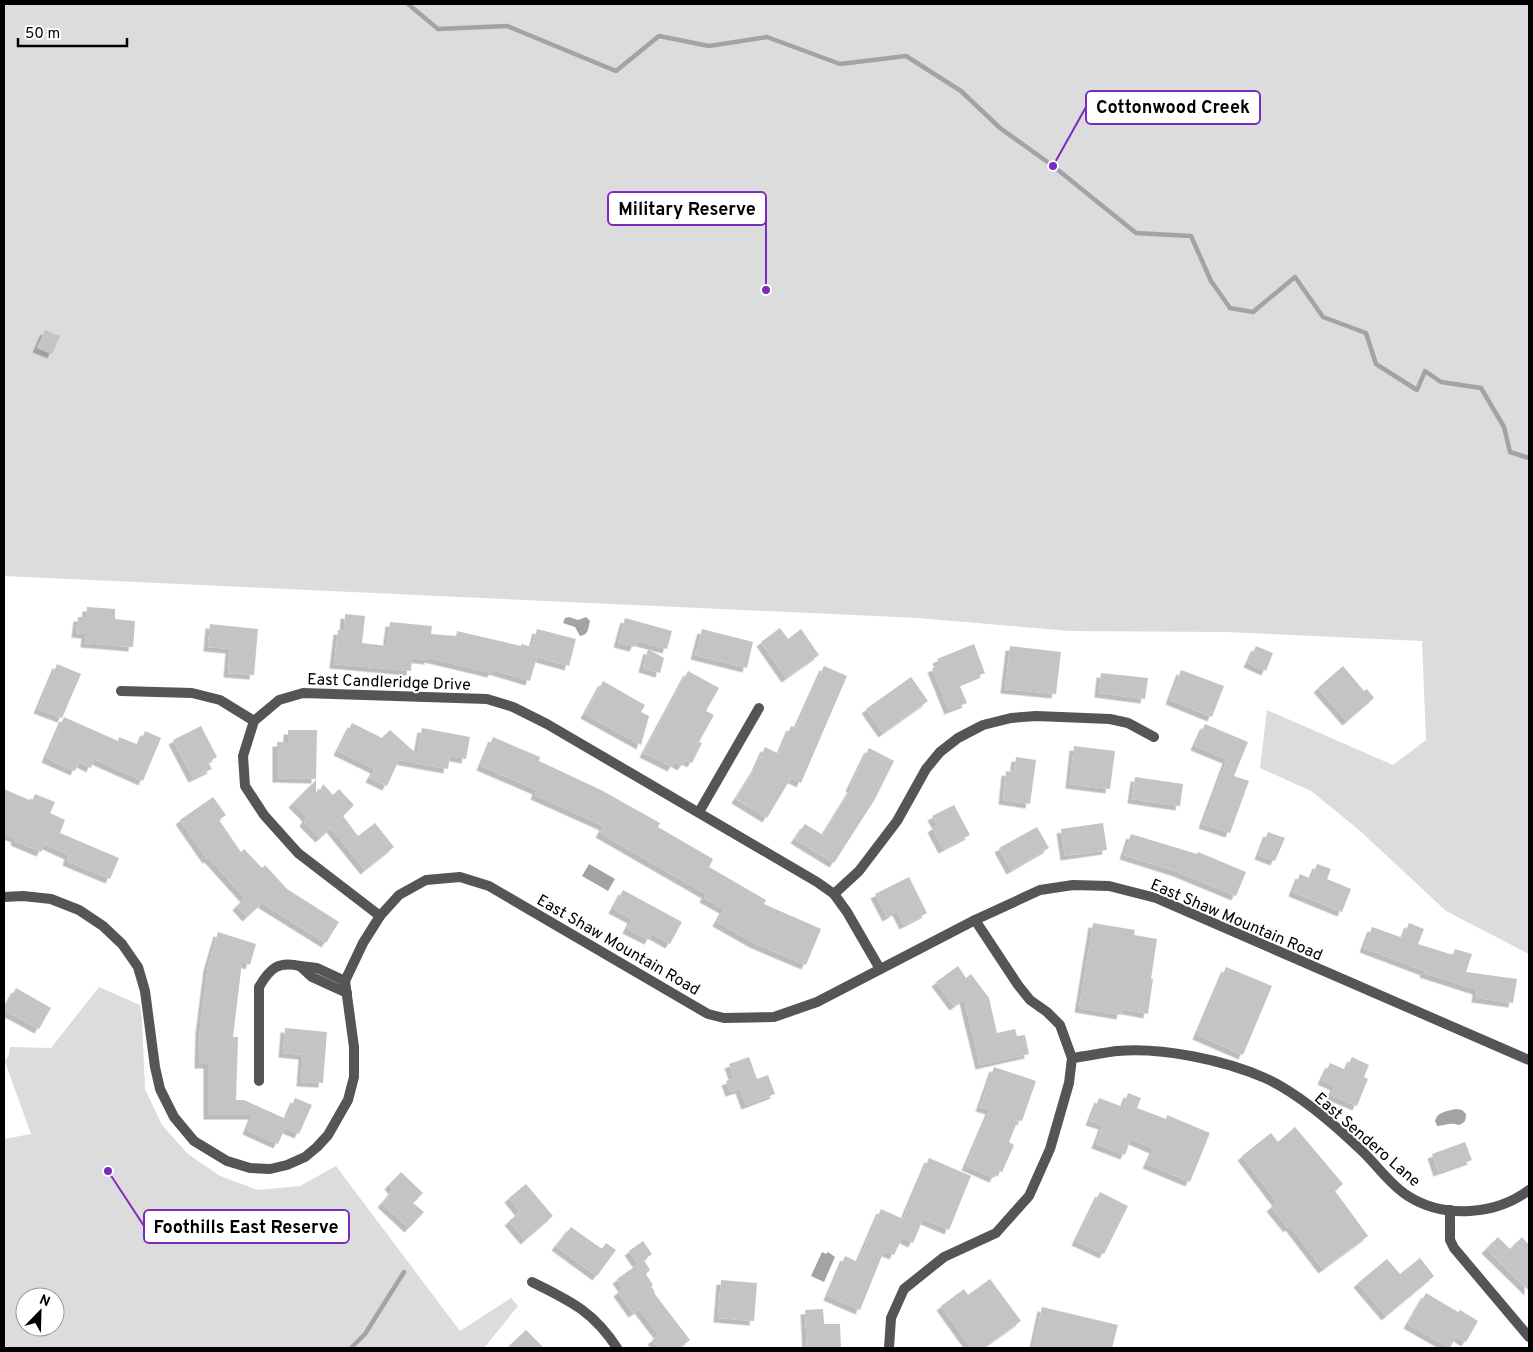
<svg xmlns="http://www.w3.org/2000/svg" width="1533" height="1352" viewBox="0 0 1533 1352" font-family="Overpass,sans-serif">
  <defs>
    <filter id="shadow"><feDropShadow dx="-4.5" dy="4.5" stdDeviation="0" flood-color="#0004"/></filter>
  </defs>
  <rect width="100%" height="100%" fill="#fff"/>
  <g fill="#dcdcdc" fill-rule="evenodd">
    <polygon points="4,4 1529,4 1529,954 1446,911 1358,829 1311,791 1260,768 1267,710 1393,765 1426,740 1422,641 1226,632 1070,631 918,618 4,576"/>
    <path d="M99,987L140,1005L142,1020L145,1089L162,1125L188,1154L220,1176L258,1190L300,1186L336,1166L460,1331L511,1298L518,1306L484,1348H4V1139L31,1134L5,1062L9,1054L10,1047L51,1048ZM25,1297H55V1327H25Z"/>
  </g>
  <g fill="#a3a3a3">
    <path d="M569,617L578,620L586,617L590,621C588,628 589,635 580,636L575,627L563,623L565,618Z"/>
    <polygon points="589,864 615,879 608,891 582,876"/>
    <path d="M1456,1109L1462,1110L1466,1114C1466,1120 1465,1123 1459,1125C1450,1122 1446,1125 1437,1126L1435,1121C1437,1112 1447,1111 1456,1109Z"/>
    <polygon points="822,1252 826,1254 828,1252 835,1257 824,1282 811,1276"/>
  </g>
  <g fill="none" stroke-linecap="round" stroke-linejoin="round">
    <g stroke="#a3a3a3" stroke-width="4.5">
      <polyline points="408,4 438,29 507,26 616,71 659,36 709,46 767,37 840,64 906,56 961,91 1000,128 1053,166 1136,233 1191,236 1211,281 1230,308 1253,312 1295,277 1323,317 1366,333 1376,364 1417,390 1425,371 1441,382 1481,388 1504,427 1510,452 1529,458"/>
      <polyline points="351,1348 365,1334 404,1272"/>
    </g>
  </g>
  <g fill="#c4c4c4" filter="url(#shadow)">
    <polygon points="45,330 60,336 52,354 37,348"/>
    <polygon points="87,607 115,609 115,619 135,621 133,647 85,643 86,634 76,633 78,617 86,617"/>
    <polygon points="345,614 365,616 362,643 387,646 390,622 432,626 431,634 456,636 457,631 521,646 521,644 532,647 537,629 576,639 569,666 537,657 530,681 493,670 492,673 429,658 429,660 412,658 411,671 334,664 338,630 344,631"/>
    <polygon points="625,618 672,631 667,649 637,641 634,647 618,643"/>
    <polygon points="210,624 258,629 254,675 228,673 230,649 208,647"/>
    <polygon points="780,628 788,639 801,629 819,655 786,678 761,642"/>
    <polygon points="702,629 753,642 747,668 695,655"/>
    <polygon points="974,644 985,673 959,684 967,703 949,710 932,668 940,665 937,659"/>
    <polygon points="1010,646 1061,652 1056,694 1005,689"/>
    <polygon points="1256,646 1273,653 1266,671 1248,663"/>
    <polygon points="648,649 664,658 660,673 643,668"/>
    <polygon points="57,664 81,674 62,718 38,709"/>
    <polygon points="824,666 847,676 801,783 791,778 767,818 736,799 756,767 765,747 779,754 791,726 796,728"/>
    <polygon points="1343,666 1364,691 1367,689 1374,698 1347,721 1318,688"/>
    <polygon points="1181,670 1224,686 1212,717 1170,700"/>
    <polygon points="688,671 719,688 706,711 714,715 699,742 702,743 692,763 686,760 682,766 675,762 672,767 644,753"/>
    <polygon points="1101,673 1148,678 1145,699 1099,693"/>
    <polygon points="911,677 928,701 883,733 866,709"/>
    <polygon points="603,681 645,705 641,712 649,716 641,745 585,714"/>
    <polygon points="64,717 118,741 119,737 139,745 145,731 161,738 143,781 94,759 91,768 79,762 75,771 46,758"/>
    <polygon points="352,723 382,738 390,730 417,754 422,728 470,737 466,759 450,756 448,769 399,760 387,786 370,778 375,769 338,751"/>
    <polygon points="1205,724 1248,742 1234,776 1249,781 1230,833 1203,824 1227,759 1195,746"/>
    <polygon points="201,726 217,757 208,762 212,769 193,778 173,740"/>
    <polygon points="288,730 317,730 316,779 277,778 277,742 288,742"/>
    <polygon points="493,737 540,757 539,761 601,790 660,823 658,827 713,859 709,867 766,900 764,904 821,929 806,965 754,943 717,922 724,909 704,898 706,894 600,833 604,826 535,795 537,790 481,766"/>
    <polygon points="1074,746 1115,751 1110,789 1070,784"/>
    <polygon points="869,748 894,761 875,799 834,863 795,839 805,824 823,835 852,788 850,787"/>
    <polygon points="1016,757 1036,760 1030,804 1003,800 1006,771 1014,772"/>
    <polygon points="1135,777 1183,784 1180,806 1132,799"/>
    <polygon points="316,780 316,798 323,784 333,795 339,789 354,805 343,816 358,836 375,823 394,847 365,870 331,828 320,838 304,822 307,817 293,803"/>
    <polygon points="4,789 32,801 35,794 55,802 50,813 65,820 60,833 119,858 110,879 67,861 69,855 45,844 41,852 15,841 16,838 4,834"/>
    <polygon points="213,797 226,815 219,820 241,852 244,849 262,868 265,865 287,889 339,922 326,943 262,903 247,917 237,906 245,898 209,858 207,859 180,820"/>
    <polygon points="954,805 970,835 943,849 932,828 937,825 932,816"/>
    <polygon points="1103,823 1107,850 1065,856 1061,829"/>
    <polygon points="1037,827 1049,848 1011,870 999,848"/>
    <polygon points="1268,832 1285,838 1275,861 1259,855"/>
    <polygon points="1131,834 1197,854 1198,852 1246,872 1236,896 1178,872 1124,855"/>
    <polygon points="1317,864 1331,869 1327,879 1351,889 1342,912 1293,892 1300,874 1311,879"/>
    <polygon points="909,877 927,913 904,925 897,911 887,917 875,894"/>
    <polygon points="623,890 682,922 670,944 652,934 649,940 627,929 632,919 613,909"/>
    <polygon points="1093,923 1135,930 1134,935 1157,939 1151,979 1153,979 1148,1014 1122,1009 1121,1015 1079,1008"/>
    <polygon points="1409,923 1424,929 1418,944 1453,955 1455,949 1472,954 1466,972 1517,979 1513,1003 1476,998 1477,990 1424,973 1425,971 1364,948 1372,927 1403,938"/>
    <polygon points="218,932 256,944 250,965 242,962 233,1037 238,1037 236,1100 244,1100 286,1119 295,1098 312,1105 299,1134 285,1128 278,1144 247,1130 253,1115 208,1115 208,1064 199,1064 200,1029 208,966"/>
    <polygon points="958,966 966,978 971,974 989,998 997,1033 1015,1029 1017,1036 1025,1035 1029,1054 980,1065 964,999 954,1006 936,982"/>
    <polygon points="1226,967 1272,986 1243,1055 1197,1035"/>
    <polygon points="16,988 51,1008 39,1029 4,1010"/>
    <polygon points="285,1028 327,1032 323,1083 301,1082 303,1055 283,1053"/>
    <polygon points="749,1057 757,1079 768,1075 775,1094 746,1105 740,1089 730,1092 726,1081 734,1078 729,1064"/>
    <polygon points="1352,1057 1369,1065 1364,1077 1368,1079 1357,1106 1331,1095 1335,1086 1322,1080 1330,1063 1346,1070"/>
    <polygon points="994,1067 1036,1081 1022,1121 1018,1120 1009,1142 1014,1145 1002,1172 998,1170 994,1178 966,1166 990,1110 980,1107"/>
    <polygon points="1128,1093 1141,1098 1137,1108 1166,1119 1167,1115 1210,1133 1190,1182 1147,1164 1154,1149 1131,1139 1125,1155 1096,1144 1103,1125 1090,1121 1099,1098 1123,1107"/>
    <polygon points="1295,1127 1343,1184 1335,1191 1368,1236 1323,1269 1290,1226 1288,1228 1271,1207 1277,1202 1242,1156 1271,1133 1278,1142"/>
    <polygon points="1465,1142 1472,1160 1438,1172 1432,1154"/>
    <polygon points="929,1158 971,1176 949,1230 923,1219 913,1243 902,1238 894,1255 884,1251 860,1310 828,1296 845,1256 858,1262 881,1209 903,1219"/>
    <polygon points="401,1172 423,1193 413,1203 424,1212 409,1228 382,1203 393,1190 389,1185"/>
    <polygon points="526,1184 553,1216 525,1240 509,1221 520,1212 509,1198"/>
    <polygon points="1100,1192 1128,1206 1104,1254 1076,1241"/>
    <polygon points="571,1227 602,1249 606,1243 616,1250 597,1276 556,1246"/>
    <polygon points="1498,1237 1510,1249 1522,1237 1529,1245 1529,1291 1486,1249"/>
    <polygon points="643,1241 652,1254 638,1264 629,1251"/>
    <polygon points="1420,1258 1434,1276 1386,1316 1358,1283 1387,1259 1400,1274"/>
    <polygon points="644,1260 650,1270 646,1274 653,1285 651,1286 655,1292 654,1293 690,1340 679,1348 659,1348 652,1340 659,1335 639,1309 633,1313 618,1292 623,1288 617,1279"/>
    <polygon points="990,1279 1021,1321 983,1348 971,1348 941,1306 964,1289 968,1295"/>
    <polygon points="721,1280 757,1283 754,1321 718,1318"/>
    <polygon points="1426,1293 1458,1312 1460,1310 1478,1321 1466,1342 1456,1336 1450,1348 1408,1324"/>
    <polygon points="1042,1307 1118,1325 1112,1348 1033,1348"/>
    <polygon points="823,1309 824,1324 840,1324 841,1348 807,1348 805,1310"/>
    <polygon points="526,1330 544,1348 507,1348"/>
  </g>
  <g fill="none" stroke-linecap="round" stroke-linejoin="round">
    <g stroke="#555" stroke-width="10">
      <polyline points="121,691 192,693 220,700 254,721"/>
      <polyline points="699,812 759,708"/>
      <polyline points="834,894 859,871 897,821 926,769 940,752 958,738 983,725 1011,718 1036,716 1110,719 1128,723 1154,737"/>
      <polyline points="4,897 23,896 51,899 79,910 103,926 122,944 138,967 145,991 155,1067 160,1089 174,1117 194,1141 227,1161 250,1168 270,1169 287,1165 305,1157 317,1147 328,1135 348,1100 354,1077 354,1047 345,981 363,943 380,916 399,895 426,880 460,877 489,886 708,1014 724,1018 774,1017 817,1002 975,920 1040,890 1073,885 1109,886 1156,898 1529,1060"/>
      <polyline points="380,916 298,853 264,815 245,786 243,756 254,721 279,700 303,693 487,699 513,707 547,724 817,882 834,894 847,912 880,969"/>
      <polyline points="345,981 317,968 300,966 312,977 347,993"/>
      <path d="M1072,1058C1087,1056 1102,1053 1117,1051C1162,1047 1224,1060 1265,1078C1298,1093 1336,1126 1362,1151C1377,1165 1390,1185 1408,1196C1444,1219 1496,1215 1529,1190"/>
      <path d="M259,1081V987C270,968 278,961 300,966"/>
      <polyline points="1450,1210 1450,1240 1454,1248 1529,1337"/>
      <path d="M532,1282C570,1301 593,1311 617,1348"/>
      <polyline points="889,1348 891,1318 904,1289 944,1257 996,1233 1029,1196 1050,1149 1069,1083 1072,1058 1060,1025 1047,1012 1030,1000 1018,985 975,920"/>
    </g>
  </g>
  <g text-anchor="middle" stroke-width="4" stroke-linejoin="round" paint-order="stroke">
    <g font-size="16" fill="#000" stroke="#fff">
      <text transform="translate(389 681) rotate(2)" y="6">East Candleridge Drive</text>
      <text transform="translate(1237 919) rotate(23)" y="6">East Shaw Mountain Road</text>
      <text transform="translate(619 944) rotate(30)" y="6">East Shaw Mountain Road</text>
      <text transform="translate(1368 1139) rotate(41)" y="6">East Sendero Lane</text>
    </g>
  </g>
  <path fill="none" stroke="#7b2cbf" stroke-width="2" d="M1053 166L1086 107M766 290L766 208M108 1171L144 1226"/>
  <g fill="#7b2cbf" stroke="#fff" stroke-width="2">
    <circle cx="1053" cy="166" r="5"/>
    <circle cx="766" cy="290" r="5"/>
    <circle cx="108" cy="1171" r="5"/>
  </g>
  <g fill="#fff" stroke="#7b2cbf" stroke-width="2">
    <rect x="1086" y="91" width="174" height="33" rx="5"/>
    <rect x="608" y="192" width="158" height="33" rx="5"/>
    <rect x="144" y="1210" width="205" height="33" rx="5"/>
  </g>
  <g font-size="18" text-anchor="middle" font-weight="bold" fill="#000">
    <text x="1173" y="113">Cottonwood Creek</text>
    <text x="687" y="215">Military Reserve</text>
    <text x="246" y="1233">Foothills East Reserve</text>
  </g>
  <rect width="1533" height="1352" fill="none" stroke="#000000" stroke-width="10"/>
  <g transform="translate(40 1312) rotate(23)"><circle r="24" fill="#ffffff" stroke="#999999"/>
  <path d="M0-4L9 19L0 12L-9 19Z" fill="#000000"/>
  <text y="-8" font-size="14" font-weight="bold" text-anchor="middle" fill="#000000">N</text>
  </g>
  <path d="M18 38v8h109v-8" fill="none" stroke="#000000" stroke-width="2.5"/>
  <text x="25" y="38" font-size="15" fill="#000000" stroke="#ffffff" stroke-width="4" paint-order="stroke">50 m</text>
</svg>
